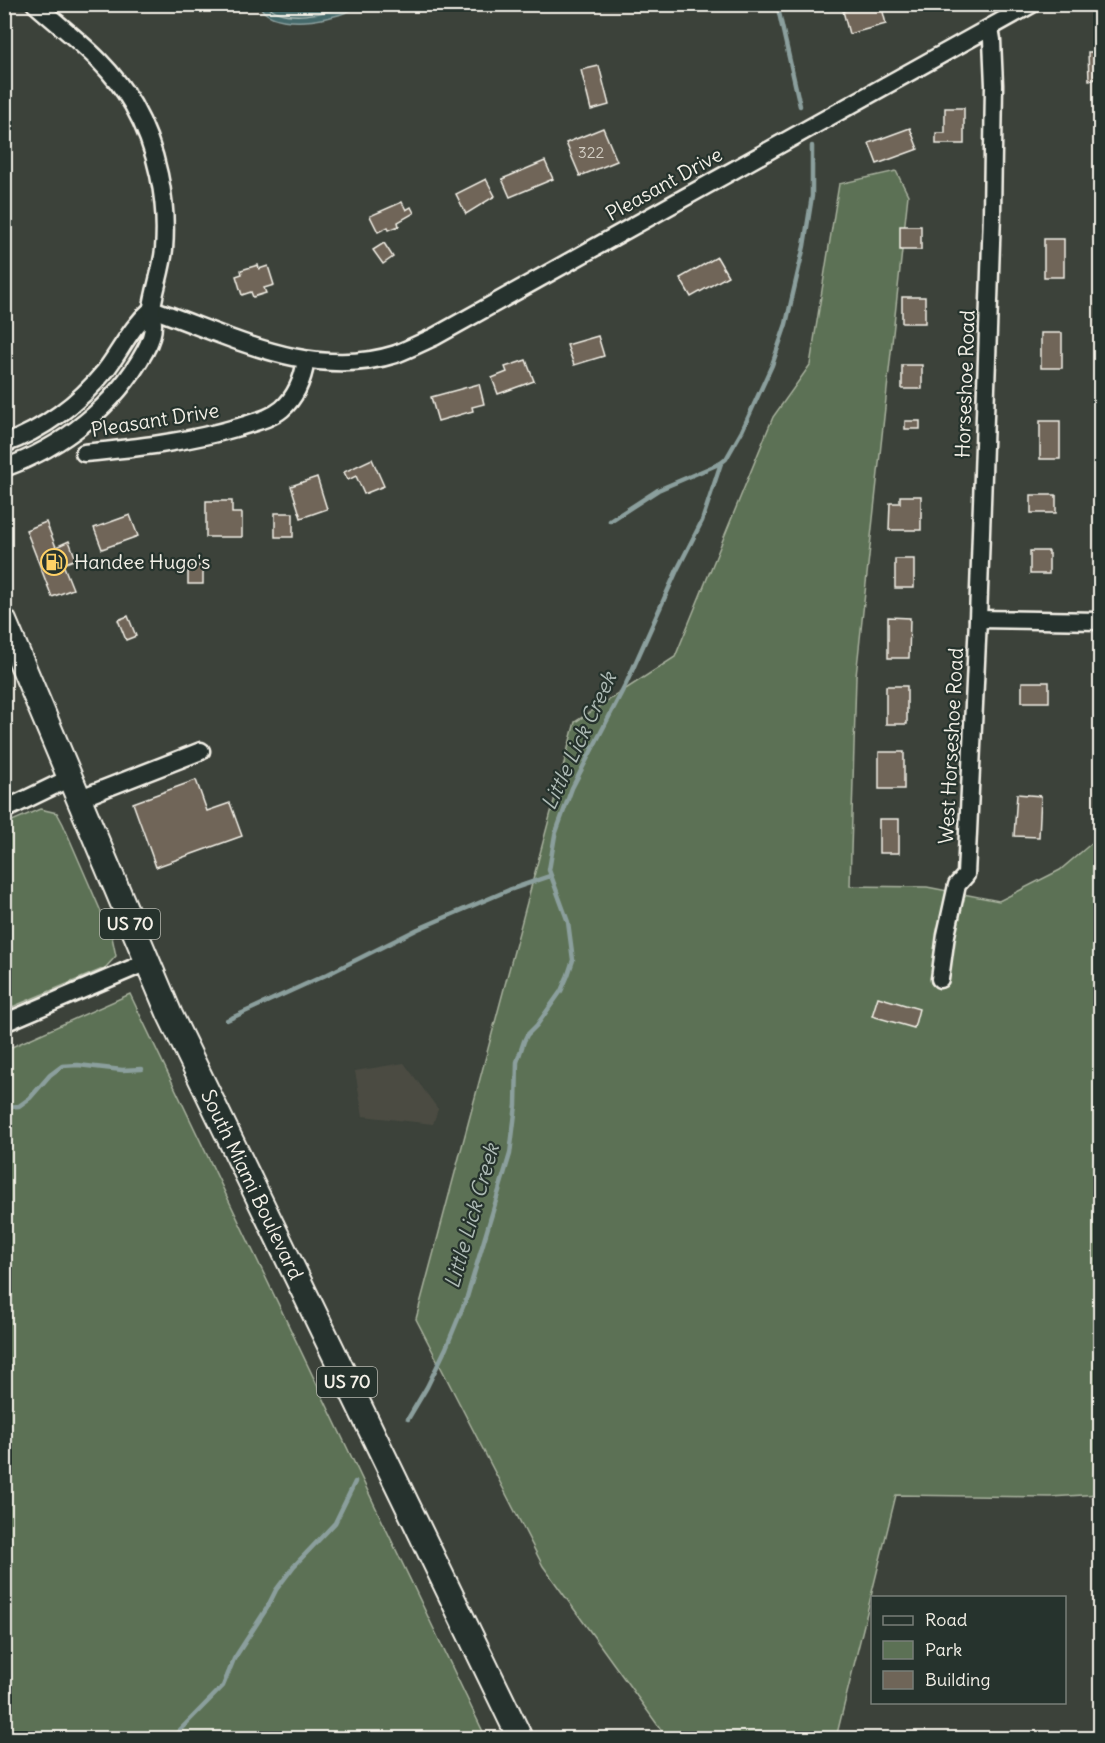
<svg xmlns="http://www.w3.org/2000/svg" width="1105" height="1743" viewBox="0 0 1105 1743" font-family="Delius,sans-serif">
  <rect width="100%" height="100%" fill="#3c423a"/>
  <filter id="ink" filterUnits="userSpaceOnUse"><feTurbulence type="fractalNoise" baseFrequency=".0167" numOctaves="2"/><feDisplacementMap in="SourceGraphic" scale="12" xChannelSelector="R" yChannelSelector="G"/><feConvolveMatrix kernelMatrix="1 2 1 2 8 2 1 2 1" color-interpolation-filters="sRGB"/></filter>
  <g filter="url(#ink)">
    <polygon fill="#4b4c43" points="404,1063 438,1109 433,1124 363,1116 355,1071"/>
    <g fill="#5c7155" stroke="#a8b19e" stroke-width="1.5">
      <polygon points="896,171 908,195 856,676 850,886 927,887 999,901 1060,870 1100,836 1100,1494 1050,1497 896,1495 836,1738 667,1738 543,1566 416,1319 575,722 675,657 773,417 810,365 839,184"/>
      <polygon points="40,809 57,813 63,824 112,937 116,956 105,968 5,1010 5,824"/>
      <polygon points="130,994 486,1738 5,1738 5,1050"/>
    </g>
    <path fill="#45696b" stroke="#8b9f9d" stroke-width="1.5" d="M259,5H359C341,20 283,29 264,12C262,10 261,7 259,5Z"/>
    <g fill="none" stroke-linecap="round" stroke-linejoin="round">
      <path stroke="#aebbb6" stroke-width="1.5" d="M266,4C280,23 330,14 348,4"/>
      <g stroke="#8b9f9d" stroke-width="4.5">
        <polyline points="777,4 800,106"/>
        <polyline points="610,521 658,490 721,463"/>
        <polyline points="227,1020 328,974 418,929 509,890 550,876"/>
        <polyline points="4,1107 19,1106 30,1098 50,1075 62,1066 78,1065 122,1070 142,1069"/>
        <polyline points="408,1419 427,1387 446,1348 467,1297 510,1154 516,1105 517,1062 524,1041 527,1035 537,1025 561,991 568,975 573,960 568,922 549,870 555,835 572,788 626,684 677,570 702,521 721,463 726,459 742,431 772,365 786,324 804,246 812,196 812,146"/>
        <polyline points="172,1738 223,1686 234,1659 267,1608 276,1590 294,1566 335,1523 355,1482"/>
      </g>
    </g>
    <g fill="#6f6558" stroke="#f4f1e8" stroke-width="1.5">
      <polygon points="865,4 881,4 886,24 849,34 843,11"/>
      <polygon points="1088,52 1100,52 1100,79 1089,80"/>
      <polygon points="599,66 609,105 591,110 581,70"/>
      <polygon points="945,108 964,108 964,144 936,144 936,133 945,133"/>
      <polygon points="603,128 617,161 580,176 566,143"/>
      <polygon points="910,128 918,149 877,164 869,143"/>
      <polygon points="545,161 553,179 510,197 502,179"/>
      <polygon points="486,179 495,196 466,214 456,194"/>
      <polygon points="402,202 406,210 411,207 414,213 398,222 399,226 389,230 388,227 378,232 370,216"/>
      <rect x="900" y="226" width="21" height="24"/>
      <rect x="1044" y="239" width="20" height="38"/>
      <polygon points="384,243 393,257 383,264 373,250"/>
      <polygon points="717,257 728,276 691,297 680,278"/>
      <polygon points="258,265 259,269 268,266 274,285 264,288 266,293 253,297 251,292 242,295 236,276 242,274 241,270"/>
      <rect x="902" y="297" width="23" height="26"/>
      <rect x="1041" y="333" width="21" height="35"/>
      <polygon points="598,336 604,356 574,365 567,345"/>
      <polygon points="526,360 534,381 498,394 492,378 507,372 505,367"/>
      <rect x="902" y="365" width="20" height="24"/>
      <polygon points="479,384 484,404 472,407 473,411 438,421 431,397"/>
      <rect x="905" y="421" width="15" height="8"/>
      <rect x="1040" y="421" width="20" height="38"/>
      <polygon points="372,459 384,486 364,494 356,476 348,480 344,472"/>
      <polygon points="317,477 327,509 301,518 291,486"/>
      <rect x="1031" y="495" width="25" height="18"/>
      <polygon points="900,496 921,496 921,530 889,530 890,503 900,503"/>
      <polygon points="206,501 232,501 232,513 242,513 242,537 206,537"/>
      <rect x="275" y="513" width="18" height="24"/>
      <polygon points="130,515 138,536 102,549 94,528"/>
      <polygon points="46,522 56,547 69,541 76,559 63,564 73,589 52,597 26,530"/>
      <rect x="1030" y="551" width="19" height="23"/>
      <rect x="895" y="559" width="19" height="29"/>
      <rect x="188" y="566" width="15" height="18"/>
      <polygon points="128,616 136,636 126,640 118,620"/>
      <polygon points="888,617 910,618 909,658 888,658"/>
      <rect x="1022" y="682" width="27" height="20"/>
      <rect x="886" y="686" width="21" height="38"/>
      <rect x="879" y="752" width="25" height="37"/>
      <polygon points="196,780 207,811 230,803 242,836 156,867 133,803"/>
      <polygon points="1017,794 1041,796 1039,837 1014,836"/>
      <rect x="879" y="819" width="20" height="34"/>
      <polygon points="878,997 919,1009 914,1028 872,1016"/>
    </g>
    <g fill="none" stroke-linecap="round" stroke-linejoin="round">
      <defs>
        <g id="minor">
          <path d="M152,309C230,336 312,381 396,354C409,349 421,343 434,337L1032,4"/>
          <path d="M4,444C43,430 79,403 105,371C122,349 130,328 152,309"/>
          <path d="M84,453C136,448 188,442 239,427C254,422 270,419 282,409C297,396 303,379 306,360"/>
          <path d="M4,468C63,447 115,406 145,351C149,344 153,334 153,325C153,320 151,313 152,307C155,288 162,269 164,249C168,201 157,147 133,105C108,61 72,37 35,4"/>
          <polyline points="978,619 1100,621"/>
          <polyline points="78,799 201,751"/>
          <polyline points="4,810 70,778"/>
          <polyline points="940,979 946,935 957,885 966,875 978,619 992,214 994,85 992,40 990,28"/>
          <polyline points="4,1023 147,962"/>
        </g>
        <g id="highway">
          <path id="s1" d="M4,621L170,1015L520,1738"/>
        </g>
      </defs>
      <use href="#minor" stroke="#f4f1e8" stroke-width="21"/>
      <use href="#highway" stroke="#f4f1e8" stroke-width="28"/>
      <use href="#minor" stroke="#26332d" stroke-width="16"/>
      <use href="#highway" stroke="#26332d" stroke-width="24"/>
    </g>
  </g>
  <defs>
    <symbol id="fuel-ring" viewBox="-11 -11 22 22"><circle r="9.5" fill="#26332d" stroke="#ffd166" stroke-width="1.5"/><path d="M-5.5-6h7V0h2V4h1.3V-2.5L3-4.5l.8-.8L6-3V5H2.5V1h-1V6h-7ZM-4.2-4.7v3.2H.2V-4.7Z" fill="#ffd166"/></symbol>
  </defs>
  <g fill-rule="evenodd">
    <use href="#fuel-ring" x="39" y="547" width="30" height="30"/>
  </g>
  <g text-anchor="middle" stroke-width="4.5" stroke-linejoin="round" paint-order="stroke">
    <g font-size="16" fill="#d3cec4">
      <text x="591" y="158">322</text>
    </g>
    <g fill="#26332d" stroke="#b6b8b0" stroke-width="1.5">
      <rect x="100" y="909" width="60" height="30" rx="4.5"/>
      <rect x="317" y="1367" width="60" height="30" rx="4.5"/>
    </g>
    <g font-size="18" font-weight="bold" fill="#f4f1e8">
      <text x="130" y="930">US 70</text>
      <text x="347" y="1388">US 70</text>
    </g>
    <g font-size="20" fill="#f4f1e8" stroke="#26332d">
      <text transform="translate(664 184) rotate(-29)" y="7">Pleasant Drive</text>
      <text transform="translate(965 384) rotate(-88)" y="7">Horseshoe Road</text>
      <text transform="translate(155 420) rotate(-9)" y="7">Pleasant Drive</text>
      <text transform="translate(951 746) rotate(-87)" y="7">West Horseshoe Road</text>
      <text dy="7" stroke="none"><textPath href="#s1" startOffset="616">South Miami Boulevard</textPath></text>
    </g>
    <g font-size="20" fill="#f4f1e8" stroke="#26332d" text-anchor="start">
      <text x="74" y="569">Handee Hugo's</text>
    </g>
    <g font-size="21" font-style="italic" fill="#aebbb6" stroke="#26332d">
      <text transform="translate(579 741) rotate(-65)" y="7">Little Lick Creek</text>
      <text transform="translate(472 1216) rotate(-74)" y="7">Little Lick Creek</text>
    </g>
  </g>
  <rect width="1105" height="1743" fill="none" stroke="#26332d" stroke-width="24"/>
  <rect x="12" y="12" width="1081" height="1719" fill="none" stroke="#f4f1e8" stroke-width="2" filter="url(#ink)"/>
  <rect x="871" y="1596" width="195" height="108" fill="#26332d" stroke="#787f78" stroke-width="1.5"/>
  <rect x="883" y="1616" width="30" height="9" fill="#26332d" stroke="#787f78" stroke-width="1.5"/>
  <text x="925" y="1626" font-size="18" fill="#f4f1e8">Road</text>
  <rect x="883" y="1641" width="30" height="18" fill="#5c7155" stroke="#787f78" stroke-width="1.5"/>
  <text x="925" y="1656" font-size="18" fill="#f4f1e8">Park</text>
  <rect x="883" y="1671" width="30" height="18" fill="#6f6558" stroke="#787f78" stroke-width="1.5"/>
  <text x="925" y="1686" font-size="18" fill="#f4f1e8">Building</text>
</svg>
